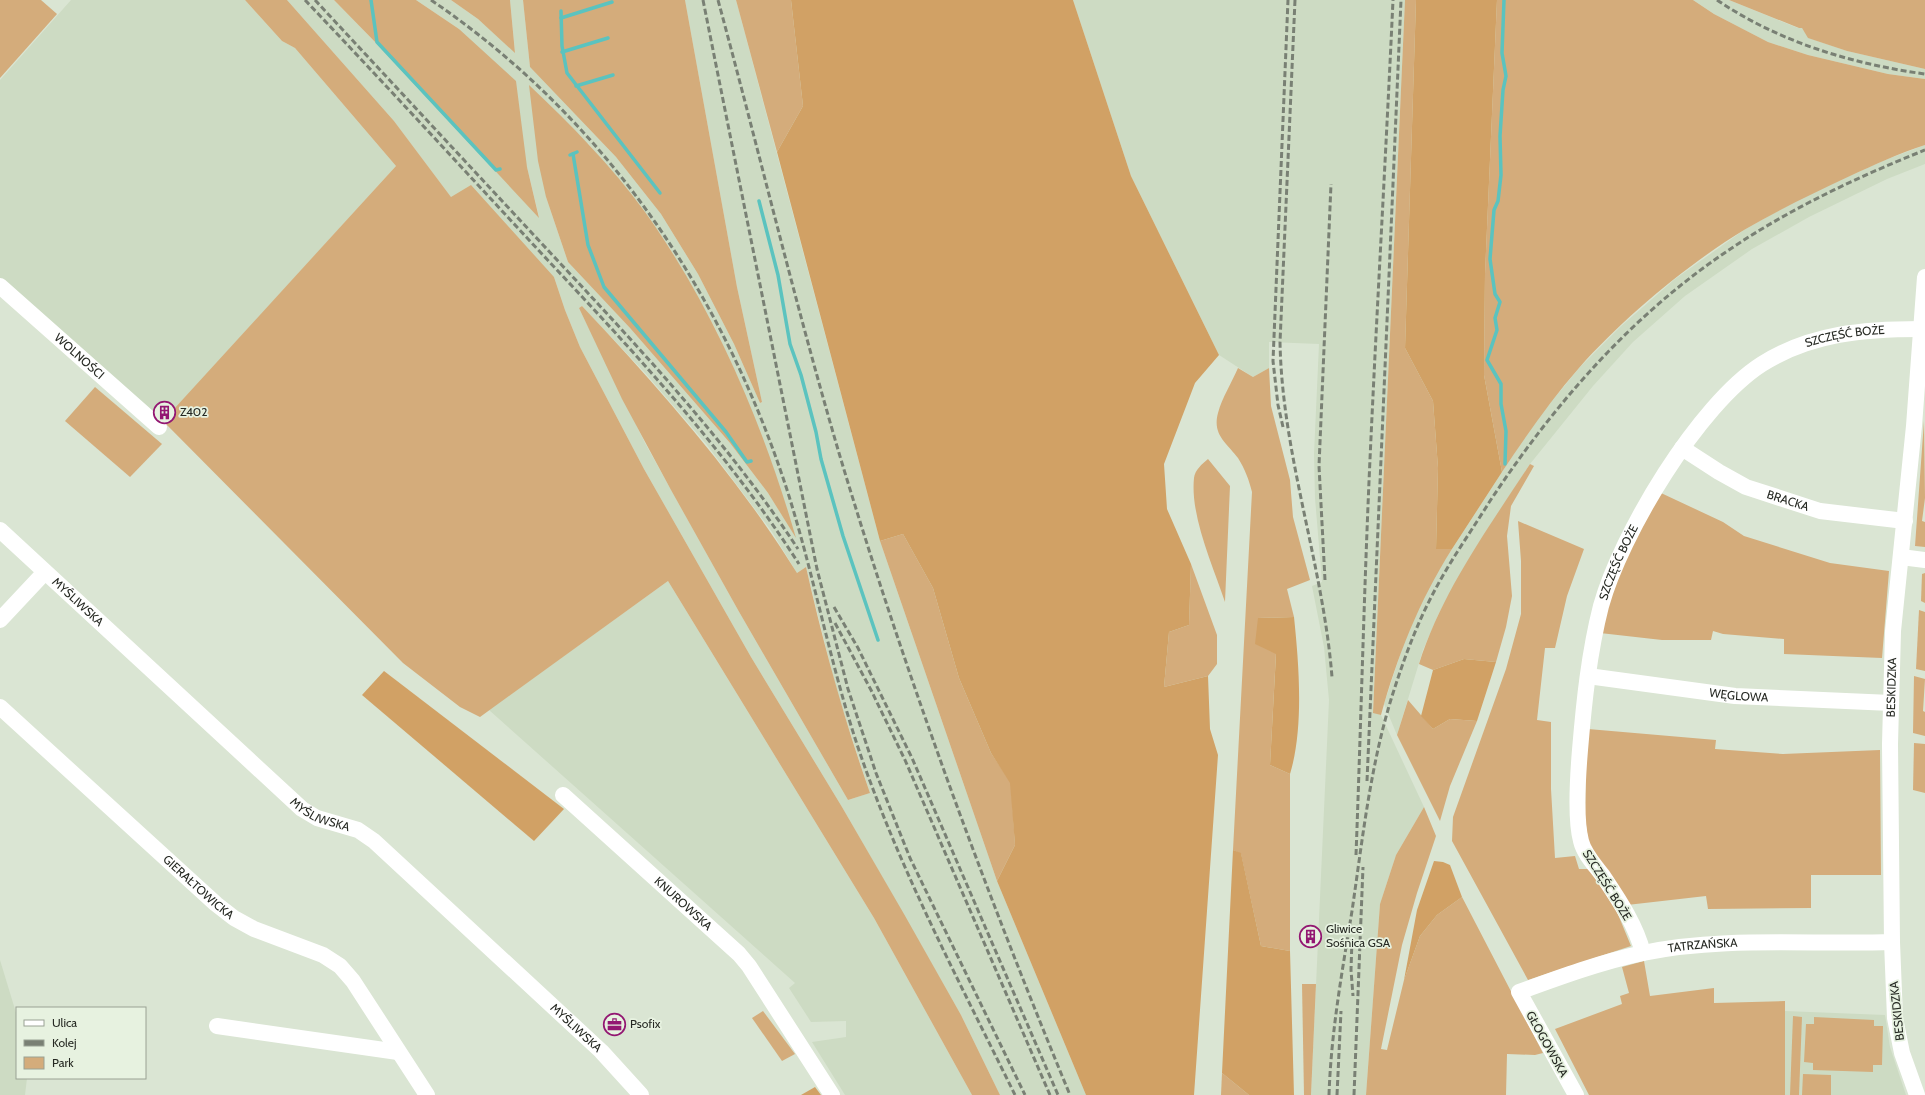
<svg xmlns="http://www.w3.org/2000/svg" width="1925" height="1095" viewBox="0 0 1925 1095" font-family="Cabin,sans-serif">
  <rect width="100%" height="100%" fill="#dae5d3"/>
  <g fill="#cddbc3" fill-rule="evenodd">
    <polygon points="71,0 245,0 282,41 295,48 396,166 174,410 167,404 156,415 0,279 0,80"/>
    <path d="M287,0H334L377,44L539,217L527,167L459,29L416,0H451L478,19L515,52L510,0H523L530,67L616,157L661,214L698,274L734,344L760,403L762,402L737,287L685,0H736L880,541L997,881L1086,1095H1000L961,1015L842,807L751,657L644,469L580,347L565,310L554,277L451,197L394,121ZM588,143L644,212L669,247L714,326L736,373L773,467L795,536L768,493L730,443L630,328L568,262L546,197ZM582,306L646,374L707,445L772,532L797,573L806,567L837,692L870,793L848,800L738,610L645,443L579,308Z"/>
    <polygon points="1073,0 1405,0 1373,712 1381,715 1424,807 1396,855 1380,904 1366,1095 1311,1095 1329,700 1324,647 1312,586 1322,582 1315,498 1314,454 1319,344 1269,342 1269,368 1253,377 1219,355 1131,176"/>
    <polygon points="1693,0 1729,0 1798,28 1802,28 1809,38 1847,51 1925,69 1925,79 1888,74 1808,55 1768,42 1714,14"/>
    <polygon points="1925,145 1925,164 1887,179 1809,217 1752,249 1685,296 1633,342 1593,386 1530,464 1480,541 1458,580 1439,613 1423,650 1397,735 1384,704 1404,643 1420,605 1434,577 1502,472 1538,418 1580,367 1620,327 1675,279 1744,230 1803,197 1885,160"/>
    <polygon points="668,581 874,918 972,1095 845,1095 812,1042 846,1037 846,1021 811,1022 789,988 795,983 489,710"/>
    <polygon points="0,960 17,1016 17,1078 27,1078 25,1095 0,1095"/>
    <polygon points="1785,1011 1885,1015 1890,1047 1906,1095 1785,1095"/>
  </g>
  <g fill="#d4ac7b">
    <polygon points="0,0 41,0 57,14 0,78"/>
    <polygon points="245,0 287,0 394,121 451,197 471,185 554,277 565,310 580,347 644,469 751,657 842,807 904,914 961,1015 1000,1095 972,1095 874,918 668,581 480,717 460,707 403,663 163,421 396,166 295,48 282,41"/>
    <polygon points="334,0 416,0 459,29 516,81 527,167 539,218 377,44"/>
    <polygon points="451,0 510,0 515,53 478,19"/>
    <polygon points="523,0 685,0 737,287 762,402 760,403 734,344 698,274 661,214 616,157 530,67"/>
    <polygon points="736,0 791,0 803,106 777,152"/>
    <path d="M1405,0H1416L1405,348L1433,401L1438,468L1436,549H1452C1419,601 1397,657 1381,715L1373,713Z"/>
    <path d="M1497,0H1693L1714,14L1768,42L1808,55L1888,74L1925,79V145C1899,153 1874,165 1850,176C1814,193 1778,210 1744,230C1688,264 1623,318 1579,368C1551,400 1526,436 1502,472L1484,375L1485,274Z"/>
    <polygon points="1729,0 1925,0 1925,69 1847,51 1808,38 1802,28 1799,28"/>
    <path d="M529,85C571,125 611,165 645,212C715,310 763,424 796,538L768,493L730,443L630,328L568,262L546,197L538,161Z"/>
    <path d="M582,306C661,390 736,475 797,573L806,567C823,643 844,719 870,793L848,800L738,610L671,490L622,399L579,308Z"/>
    <path d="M1238,368L1253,377L1269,368L1271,406L1290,480L1293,517L1310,580L1287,589L1294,617L1258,618L1276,653L1270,765L1290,774V951L1261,946L1241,854L1233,850L1252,492C1249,480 1245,469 1238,458C1227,443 1212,435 1218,413C1222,398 1232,382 1238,368Z"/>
    <polygon points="95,387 162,444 130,477 65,421"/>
    <polygon points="1924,421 1925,498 1922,521 1925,522 1925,547 1915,546"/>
    <path d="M1208,459L1230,486L1225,602C1213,566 1190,516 1194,478C1195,470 1202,464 1208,459Z"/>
    <path d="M1530,464L1534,466L1511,506L1507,536L1512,596L1506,627L1496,662L1464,659L1433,670L1419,664C1442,591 1489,527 1530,464Z"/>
    <polygon points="1661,493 1723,522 1744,536 1830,563 1889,571 1882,658 1784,654 1784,639 1723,634 1713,631 1711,640 1662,640 1600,633 1624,557"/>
    <polygon points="1518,521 1584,549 1567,596 1555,648 1545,648 1537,720 1551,722 1551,789 1555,858 1575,856 1579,869 1592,869 1610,895 1631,946 1528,980 1452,841 1453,817 1506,669 1521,614 1521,561"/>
    <polygon points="903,534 933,588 959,678 991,753 1011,783 1015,845 997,881 880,541"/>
    <polygon points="1191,564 1217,635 1217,664 1208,676 1164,687 1169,632 1189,625"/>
    <polygon points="1925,573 1925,603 1921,601 1922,574"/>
    <polygon points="1919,610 1925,612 1925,671 1916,669"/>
    <polygon points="1914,676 1925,679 1923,711 1925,712 1925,736 1913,733"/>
    <polygon points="1408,700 1433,729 1450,719 1477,721 1450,786 1440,821 1397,735"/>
    <polygon points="1588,729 1716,740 1715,749 1783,754 1880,750 1881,875 1811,875 1811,908 1708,909 1706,896 1627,905 1589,846 1585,819 1586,751"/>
    <polygon points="1914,743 1925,744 1925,793 1913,790"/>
    <polygon points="1424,807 1436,836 1417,893 1402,945 1381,1049 1387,1050 1404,980 1420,936 1437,915 1462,897 1543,1053 1535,1055 1507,1054 1506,1095 1366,1095 1380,904 1396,855"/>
    <polygon points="1644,961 1650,996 1714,988 1714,1003 1785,1001 1785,1095 1589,1095 1555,1029 1622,1004 1620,996 1629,993 1622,967"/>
    <polygon points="1302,984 1316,984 1311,1095 1304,1095"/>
    <polygon points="763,1011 795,1054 782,1061 752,1018"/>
    <polygon points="1793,1016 1802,1017 1799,1095 1790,1095"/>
    <polygon points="1814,1017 1874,1020 1874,1026 1883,1026 1882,1065 1873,1065 1873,1072 1813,1070 1813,1063 1804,1062 1806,1024 1814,1024"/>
    <polygon points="1222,1073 1249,1095 1221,1095"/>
    <polygon points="1803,1074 1831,1075 1831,1095 1802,1095"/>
  </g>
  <g fill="#d1a165">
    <polygon points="791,0 1073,0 1131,176 1219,355 1195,383 1164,464 1167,509 1191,564 1189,625 1169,632 1164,687 1208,676 1210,729 1218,755 1194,1095 1086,1095 997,881 1015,845 1010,783 991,753 959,678 933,588 903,534 880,541 777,152 803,106"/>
    <polygon points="1416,0 1497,0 1485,274 1484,375 1502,472 1452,549 1436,549 1438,468 1433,401 1405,348"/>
    <path d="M1294,617C1299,665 1304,728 1290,774L1270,765L1276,654L1255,644L1258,618Z"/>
    <polygon points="1464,659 1496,662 1477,721 1450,719 1433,729 1421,716 1433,670"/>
    <polygon points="384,671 564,809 534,841 362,695"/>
    <polygon points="1233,850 1241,853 1261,946 1290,951 1294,1095 1249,1095 1222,1073"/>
    <polygon points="1434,861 1443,862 1450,865 1462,897 1437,915 1420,936 1404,980 1417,910"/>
    <polygon points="815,1087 821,1095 801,1095"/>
  </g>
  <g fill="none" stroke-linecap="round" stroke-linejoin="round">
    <g stroke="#5bc3bf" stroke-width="3.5">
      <polyline points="371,0 377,42 496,170 500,169"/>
      <polyline points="1504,0 1502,53 1506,76 1503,90 1500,136 1501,175 1498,201 1494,210 1490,259 1495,294 1500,302 1495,318 1497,330 1487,360 1501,384 1501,404 1506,431 1505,464"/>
      <polyline points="561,11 562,46 567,73 660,193"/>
      <polyline points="561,18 612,2"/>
      <polyline points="562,52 608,38"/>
      <polyline points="576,86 613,75"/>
      <polyline points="573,154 588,245 604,287 726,432 747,462 751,461"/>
      <polyline points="570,155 577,152"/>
      <polyline points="759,201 778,275 790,344 801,375 816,432 821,459 843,536 878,640"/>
    </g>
    <g stroke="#fff" stroke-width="16">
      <path id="s1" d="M0,286L159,427"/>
      <path id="s2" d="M1682,448L1719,472L1746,487L1820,511L1905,521"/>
      <path id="s3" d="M0,530L302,809L317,818L358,830L374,841L601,1051L641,1095"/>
      <polyline points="1901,557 1925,560"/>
      <polyline points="0,620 45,572"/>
      <path id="s4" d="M1588,676L1735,696L1891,703"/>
      <path id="s5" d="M0,707L216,904L234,918L254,929L323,955L340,966L353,981L427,1095"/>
      <path id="s6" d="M563,795L739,954L749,966L832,1095"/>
      <path id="s7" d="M1643,953C1636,925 1619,900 1603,876C1595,865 1584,854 1581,841C1575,819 1578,774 1580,750C1584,702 1589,653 1601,606C1621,534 1698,405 1762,364C1811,333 1865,329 1921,329"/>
      <polyline points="217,1026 398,1052"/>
      <path id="s8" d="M1576,1095L1519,992C1560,977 1601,962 1643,953C1721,936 1812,945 1892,942"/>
      <path id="s9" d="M1917,1095L1902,1053L1895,1018L1892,942L1890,744L1893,631L1914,426L1925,277"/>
    </g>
    <g stroke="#798074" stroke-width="3" stroke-dasharray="6 3" stroke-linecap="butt">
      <path d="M305,0C385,84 463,169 542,254C634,352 726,450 799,564"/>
      <path d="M315,0C396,87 477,174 558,261C644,353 729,444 798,549"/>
      <path d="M431,0C606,119 725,295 789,496C816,583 832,673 862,759C903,876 961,985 1015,1095"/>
      <polyline points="703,0 817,569 848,689 876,773 910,858 1025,1095"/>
      <path d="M718,0C759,151 795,303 839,453C904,670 983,885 1070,1095"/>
      <path d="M1295,0L1280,342C1282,455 1323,564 1332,677"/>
      <path d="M1717,0C1779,42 1852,64 1925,74"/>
      <polyline points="1283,427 1278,405 1273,361 1288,0"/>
      <polyline points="1325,580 1319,466 1331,184"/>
      <polyline points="834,607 858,648 912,758 1058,1095"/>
      <polyline points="835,623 871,690 905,760 1050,1095"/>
      <polyline points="1367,781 1401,0"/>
      <path d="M1356,855C1361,723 1364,591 1370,459C1377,306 1386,153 1393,0"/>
      <polyline points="1352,939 1351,970 1353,996"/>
      <path d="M1329,1095C1331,1033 1342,972 1352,911C1363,836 1371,759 1395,687C1406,653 1419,619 1436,588C1452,558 1472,530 1490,501C1553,406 1628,319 1723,254C1785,211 1855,178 1925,150"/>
      <polyline points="1337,1095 1341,1011"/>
      <polyline points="1354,1095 1363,867"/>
    </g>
  </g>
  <defs>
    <symbol id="building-ring" viewBox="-11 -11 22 22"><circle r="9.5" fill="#e7f2e0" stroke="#931772" stroke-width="1.5"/><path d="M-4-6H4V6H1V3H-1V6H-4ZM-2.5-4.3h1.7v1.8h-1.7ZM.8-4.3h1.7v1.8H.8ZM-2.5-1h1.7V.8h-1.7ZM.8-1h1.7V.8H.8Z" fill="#931772"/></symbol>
    <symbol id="office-ring" viewBox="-11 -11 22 22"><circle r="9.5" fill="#e7f2e0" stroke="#931772" stroke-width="1.5"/><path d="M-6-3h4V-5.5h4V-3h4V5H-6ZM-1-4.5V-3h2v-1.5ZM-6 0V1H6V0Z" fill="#931772"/></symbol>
  </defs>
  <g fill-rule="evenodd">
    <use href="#building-ring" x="152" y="400" width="25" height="25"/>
    <use href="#building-ring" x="1298" y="924" width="25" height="25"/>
    <use href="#office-ring" x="602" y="1012" width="25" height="25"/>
  </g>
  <g text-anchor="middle" stroke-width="3.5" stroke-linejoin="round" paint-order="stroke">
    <g font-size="12" fill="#262923" stroke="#e7f2e0">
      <text dy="4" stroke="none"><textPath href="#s7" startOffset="749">SZCZĘŚĆ BOŻE</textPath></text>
      <text dy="4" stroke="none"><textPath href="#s1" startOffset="106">WOLNOŚCI</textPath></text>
      <text dy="4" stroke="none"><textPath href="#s2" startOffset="119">BRACKA</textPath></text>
      <text dy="4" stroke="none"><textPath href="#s7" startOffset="413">SZCZĘŚĆ BOŻE</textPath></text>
      <text dy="4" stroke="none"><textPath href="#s3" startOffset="106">MYŚLIWSKA</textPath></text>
      <text dy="4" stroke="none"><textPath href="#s9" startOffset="411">BESKIDZKA</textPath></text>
      <text dy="4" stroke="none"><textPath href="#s4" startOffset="152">WĘGLOWA</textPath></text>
      <text dy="4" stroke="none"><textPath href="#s3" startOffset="430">MYŚLIWSKA</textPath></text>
      <text transform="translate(1607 885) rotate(58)" y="4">SZCZĘŚĆ BOŻE</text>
      <text dy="4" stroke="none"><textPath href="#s5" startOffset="268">GIERAŁTOWICKA</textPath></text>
      <text dy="4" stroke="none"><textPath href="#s6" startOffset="162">KNUROWSKA</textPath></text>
      <text dy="4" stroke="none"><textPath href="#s8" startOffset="308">TATRZAŃSKA</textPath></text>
      <text transform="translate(1897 1011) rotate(-96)" y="4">BESKIDZKA</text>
      <text dy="4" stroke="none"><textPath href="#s3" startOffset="766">MYŚLIWSKA</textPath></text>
      <text transform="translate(1547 1044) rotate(61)" y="4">GŁOGOWSKA</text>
    </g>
    <g font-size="12" fill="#262923" stroke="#e7f2e0" text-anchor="start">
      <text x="180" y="416">Z402</text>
      <text x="1326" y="933">Gliwice<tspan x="1326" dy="14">Sośnica GSA</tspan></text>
      <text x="630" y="1028">Psofix</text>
    </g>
  </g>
  <rect x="16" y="1007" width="130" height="72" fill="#e7f2e0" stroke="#9aa294"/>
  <rect x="24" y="1020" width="20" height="6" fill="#ffffff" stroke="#9aa294"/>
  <text x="52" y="1027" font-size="12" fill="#262923">Ulica</text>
  <rect x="24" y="1040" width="20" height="6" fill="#798074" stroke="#9aa294"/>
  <text x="52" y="1047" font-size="12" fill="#262923">Kolej</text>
  <rect x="24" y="1057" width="20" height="12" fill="#d4ac7b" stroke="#9aa294"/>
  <text x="52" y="1067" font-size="12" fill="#262923">Park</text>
</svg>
